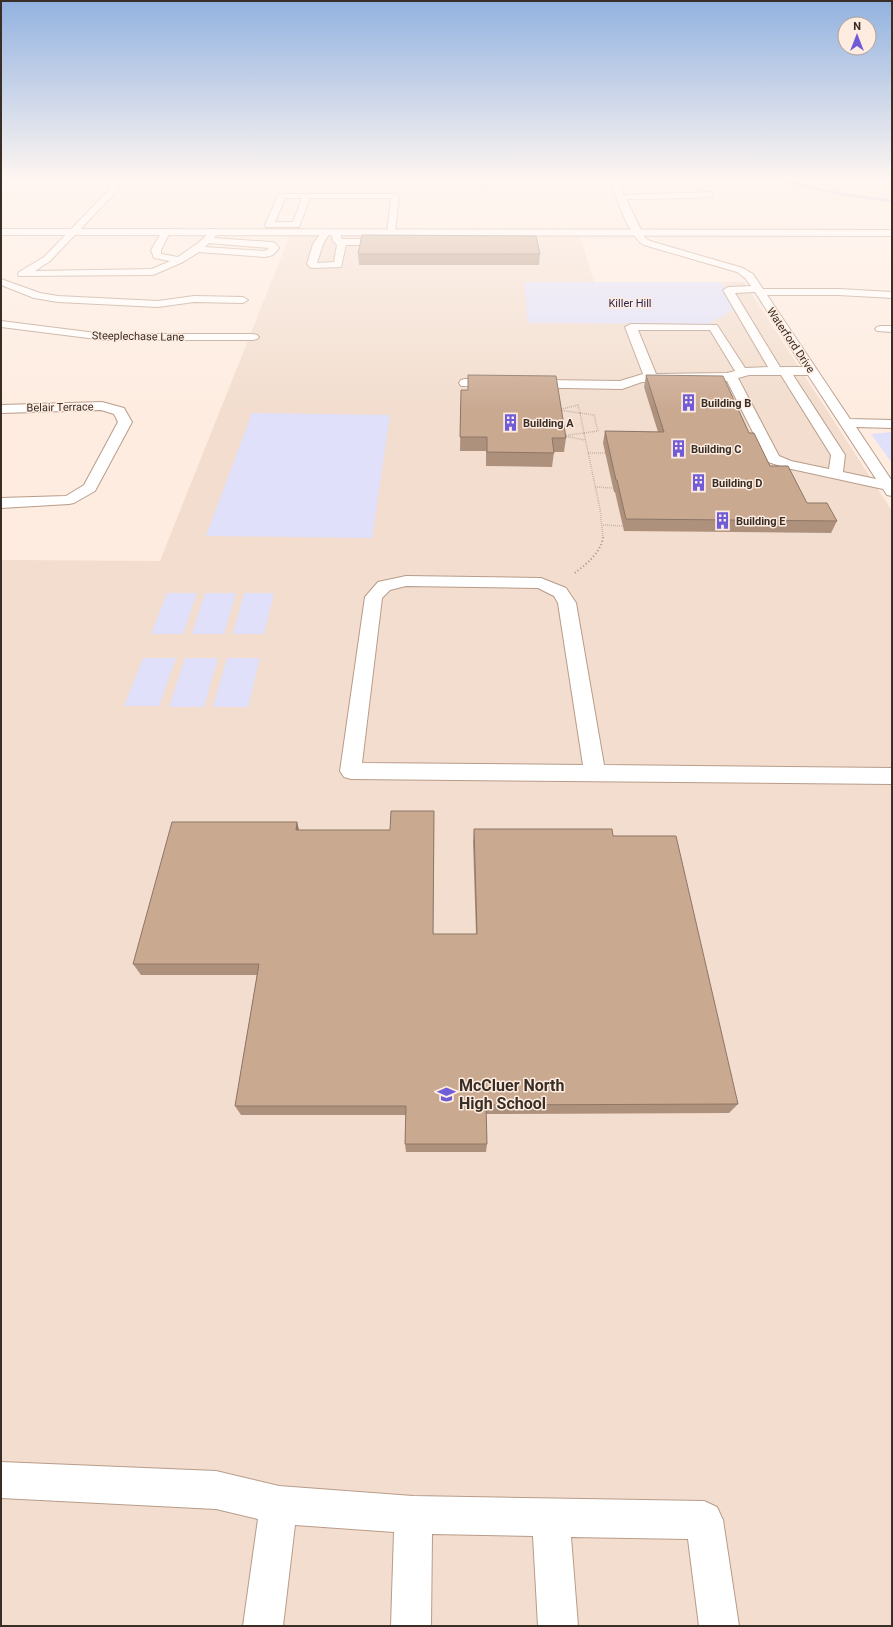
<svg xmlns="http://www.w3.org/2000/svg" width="893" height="1627" viewBox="0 0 893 1627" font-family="Roboto,sans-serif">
  <rect width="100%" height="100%" fill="#feece0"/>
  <polygon fill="#f2ddce" points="290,235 580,236 594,282 744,282 892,511 892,1626 1,1626 1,560 160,561"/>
  <g fill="#e0e0fa">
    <polygon points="524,282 721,282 736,308 709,324 528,323"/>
    <polygon points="252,413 390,415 372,538 206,536"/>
    <polygon points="892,432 892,463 871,434"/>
    <polygon points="167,593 197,593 183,634 151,634"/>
    <polygon points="205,593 236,593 224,634 192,634"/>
    <polygon points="244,593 274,593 264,634 233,634"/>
    <polygon points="143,658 176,658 159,706 124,706"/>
    <polygon points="185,658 218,658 204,707 169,707"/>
    <polygon points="227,658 260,658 248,707 213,707"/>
  </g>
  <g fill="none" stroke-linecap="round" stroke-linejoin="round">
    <polyline stroke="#b1b0d4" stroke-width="3" points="789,182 840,194 892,201"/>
    <defs>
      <g id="minor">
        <path d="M110,182H118V187L114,194L50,261L35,271L152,269L170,261L154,258L151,250L163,230L166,229L170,232L161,250V254L178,257L198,243L212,230L215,229L219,232L214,238L272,242L275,243L279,248L273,255L265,257L199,252L183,262L153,275L19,276L18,274L19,272L44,257L108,191L110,187ZM209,243L269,248L265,251L205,247Z"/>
        <polygon points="480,182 488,182 486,188 480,188"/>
        <path d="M610,182H618L624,195L712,192V196L695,198L626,199L645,238L650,241L743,268L753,274L763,289H839L892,292V298L839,295H767L850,419L892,420V428L856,427L892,481V496L887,495L883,489L787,468L768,462L727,381L642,382L622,389L461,386L459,383L461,380L465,379L620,381L643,374L625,327L631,324L717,325L745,368L768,367L723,290L728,287L751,286L745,278L737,272L644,245C628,236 618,199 610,182ZM755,292L803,367H780L735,293ZM638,330H710L735,371L727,373L656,374ZM749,375H781L831,455L829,469L791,461L779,456L738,378ZM793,375H808L876,479L843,472L845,455Z"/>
        <path d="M279,194H398L399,196L395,233L391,236L387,233L391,198H310L299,227H266L265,225ZM285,198H302L293,222H275Z"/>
        <polygon points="326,229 330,232 323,244 317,263 334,262 337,245 333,241 331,232 332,230 338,230 342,239 390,239 395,242 390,245 346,245 341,267 311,268 307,264 313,244 323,230"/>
        <polygon points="1,279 40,293 58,296 158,301 194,296 243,297 248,300 243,303 194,302 158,307 58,302 34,298 1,285"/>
        <polygon points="1,321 104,334 253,334 257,335 259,337 257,339 253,340 104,340 1,327"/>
        <polygon points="881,326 892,326 892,332 877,331 875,329 877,327"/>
        <polygon points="102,402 124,408 132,422 95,491 74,503 69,504 1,508 1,498 66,496 84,485 118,422 114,414 101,410 1,413 1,405"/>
        <path d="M406,576L541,578L566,588L576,603L604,765L892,768V784L351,779L344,777L340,771L365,597L378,582ZM406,586L538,588L554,596L558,603L583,765L362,763L382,598L390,590Z"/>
        <polygon points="1,1462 216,1471 279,1486 413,1496 704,1501 717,1507 723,1520 739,1626 699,1626 688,1539 571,1537 578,1626 538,1626 533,1536 432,1534 431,1626 391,1626 394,1532 295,1525 283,1626 243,1626 258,1519 216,1509 1,1498"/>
      </g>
      <polygon id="major" points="1,229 892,230 892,236 1,235"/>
    </defs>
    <use href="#minor" stroke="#b89c89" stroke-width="2"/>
    <use href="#major" stroke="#b89c89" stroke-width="2"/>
    <g stroke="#a09187" stroke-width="1.5" stroke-dasharray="0.5 1.5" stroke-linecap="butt">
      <polygon points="578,405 580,413 558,410"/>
      <polyline points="580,413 594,415 598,431 584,433"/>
      <polyline points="580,413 584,433"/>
      <polyline points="584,433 600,509 603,538"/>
      <polyline points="562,436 584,433"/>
      <polyline points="564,436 585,440"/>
      <polyline points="588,453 605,453"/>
      <polyline points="595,487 613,488"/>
      <polyline points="603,525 623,526"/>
    </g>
    <path stroke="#a09187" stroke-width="2" stroke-dasharray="1 2.5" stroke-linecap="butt" d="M575,573C587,563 601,553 603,537"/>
    <use href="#minor" fill="#fff" fill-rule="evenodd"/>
    <use href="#major" fill="#fff" fill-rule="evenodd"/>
  </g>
  <g fill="#ae917d">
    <polygon points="358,254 540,254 539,265 359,265"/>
    <polygon points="646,375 749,433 770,466 807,503 837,521 831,533 624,531 615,492 614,492 603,443 605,431 658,432 644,387"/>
    <polygon points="461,390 566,438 564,452 554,452 552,467 486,466 486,451 460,451"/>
    <polygon points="434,811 433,934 476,934 473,842 474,829 613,836 738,1104 729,1113 486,1114 487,1144 486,1152 406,1152 405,1144 406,1115 241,1115 235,1106 257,975 141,975 133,964 297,822 299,830 390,830"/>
  </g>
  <g fill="#8d7666">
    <polygon points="434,811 434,825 433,947 433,934"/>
    <polygon points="297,822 300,835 296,830"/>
  </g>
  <g fill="#caa991" stroke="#8d7666">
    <polygon points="362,235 536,236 540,254 358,254"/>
    <polygon points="468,375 556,376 566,438 552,438 554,453 487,452 487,437 460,437 461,390 468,390"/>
    <polygon points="646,375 723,376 749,433 754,433 770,466 788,466 807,503 827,503 837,521 626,519 617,480 616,480 605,431 664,432"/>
    <polygon points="391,811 434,811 433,934 477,934 474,829 612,829 613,836 676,836 738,1104 486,1105 487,1144 405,1144 406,1106 235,1106 259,964 133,964 172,822 297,822 296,830 390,830"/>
  </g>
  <linearGradient id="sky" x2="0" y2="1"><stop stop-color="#92b2e0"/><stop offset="0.44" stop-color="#fff6f1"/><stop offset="1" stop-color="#fff6f1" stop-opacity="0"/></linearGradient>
  <rect width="893" height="410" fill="url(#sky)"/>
  <defs>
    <symbol id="building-bare" viewBox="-9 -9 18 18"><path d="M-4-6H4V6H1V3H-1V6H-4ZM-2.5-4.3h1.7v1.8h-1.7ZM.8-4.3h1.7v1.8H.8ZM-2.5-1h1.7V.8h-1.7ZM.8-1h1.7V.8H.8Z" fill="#705cd6" stroke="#feece0" stroke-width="2.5" paint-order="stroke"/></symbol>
    <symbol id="school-bare" viewBox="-9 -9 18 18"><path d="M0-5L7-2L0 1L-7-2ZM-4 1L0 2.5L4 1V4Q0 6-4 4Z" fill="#705cd6" stroke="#feece0" stroke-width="2.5" paint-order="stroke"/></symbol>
  </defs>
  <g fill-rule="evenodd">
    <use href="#building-bare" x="676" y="390" width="25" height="25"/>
    <use href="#building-bare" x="498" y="410" width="25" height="25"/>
    <use href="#building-bare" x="666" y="436" width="25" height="25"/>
    <use href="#building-bare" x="686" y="470" width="25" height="25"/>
    <use href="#building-bare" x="710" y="508" width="25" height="25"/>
    <use href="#school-bare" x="434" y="1082" width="25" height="25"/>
  </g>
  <g text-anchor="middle" stroke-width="3" stroke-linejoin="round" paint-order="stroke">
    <g font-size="11" fill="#2b2553" stroke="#feece0">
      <text x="630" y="307">Killer Hill</text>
    </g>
    <g font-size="11" fill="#392e26" stroke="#feece0">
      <text transform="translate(138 336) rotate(1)" y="4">Steeplechase Lane</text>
      <text transform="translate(791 340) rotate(56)" y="4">Waterford Drive</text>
      <text transform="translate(60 407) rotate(-1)" y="4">Belair Terrace</text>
    </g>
    <g font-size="11" font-weight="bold" fill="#392e26" stroke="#feece0" text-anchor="start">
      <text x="701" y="407">Building B</text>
      <text x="523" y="427">Building A</text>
      <text x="691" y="453">Building C</text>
      <text x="712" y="487">Building D</text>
      <text x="736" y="525">Building E</text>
    </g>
    <g font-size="16" font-weight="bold" fill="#392e26" stroke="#feece0" text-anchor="start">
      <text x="459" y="1091">McCluer North<tspan x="459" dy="18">High School</tspan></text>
    </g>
  </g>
  <rect width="893" height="1627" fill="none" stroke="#392e26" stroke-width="4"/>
  <g transform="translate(857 36)"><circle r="19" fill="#feece0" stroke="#afa096"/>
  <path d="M0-3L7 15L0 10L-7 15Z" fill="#705cd6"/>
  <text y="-6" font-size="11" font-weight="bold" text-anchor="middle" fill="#392e26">N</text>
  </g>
</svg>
